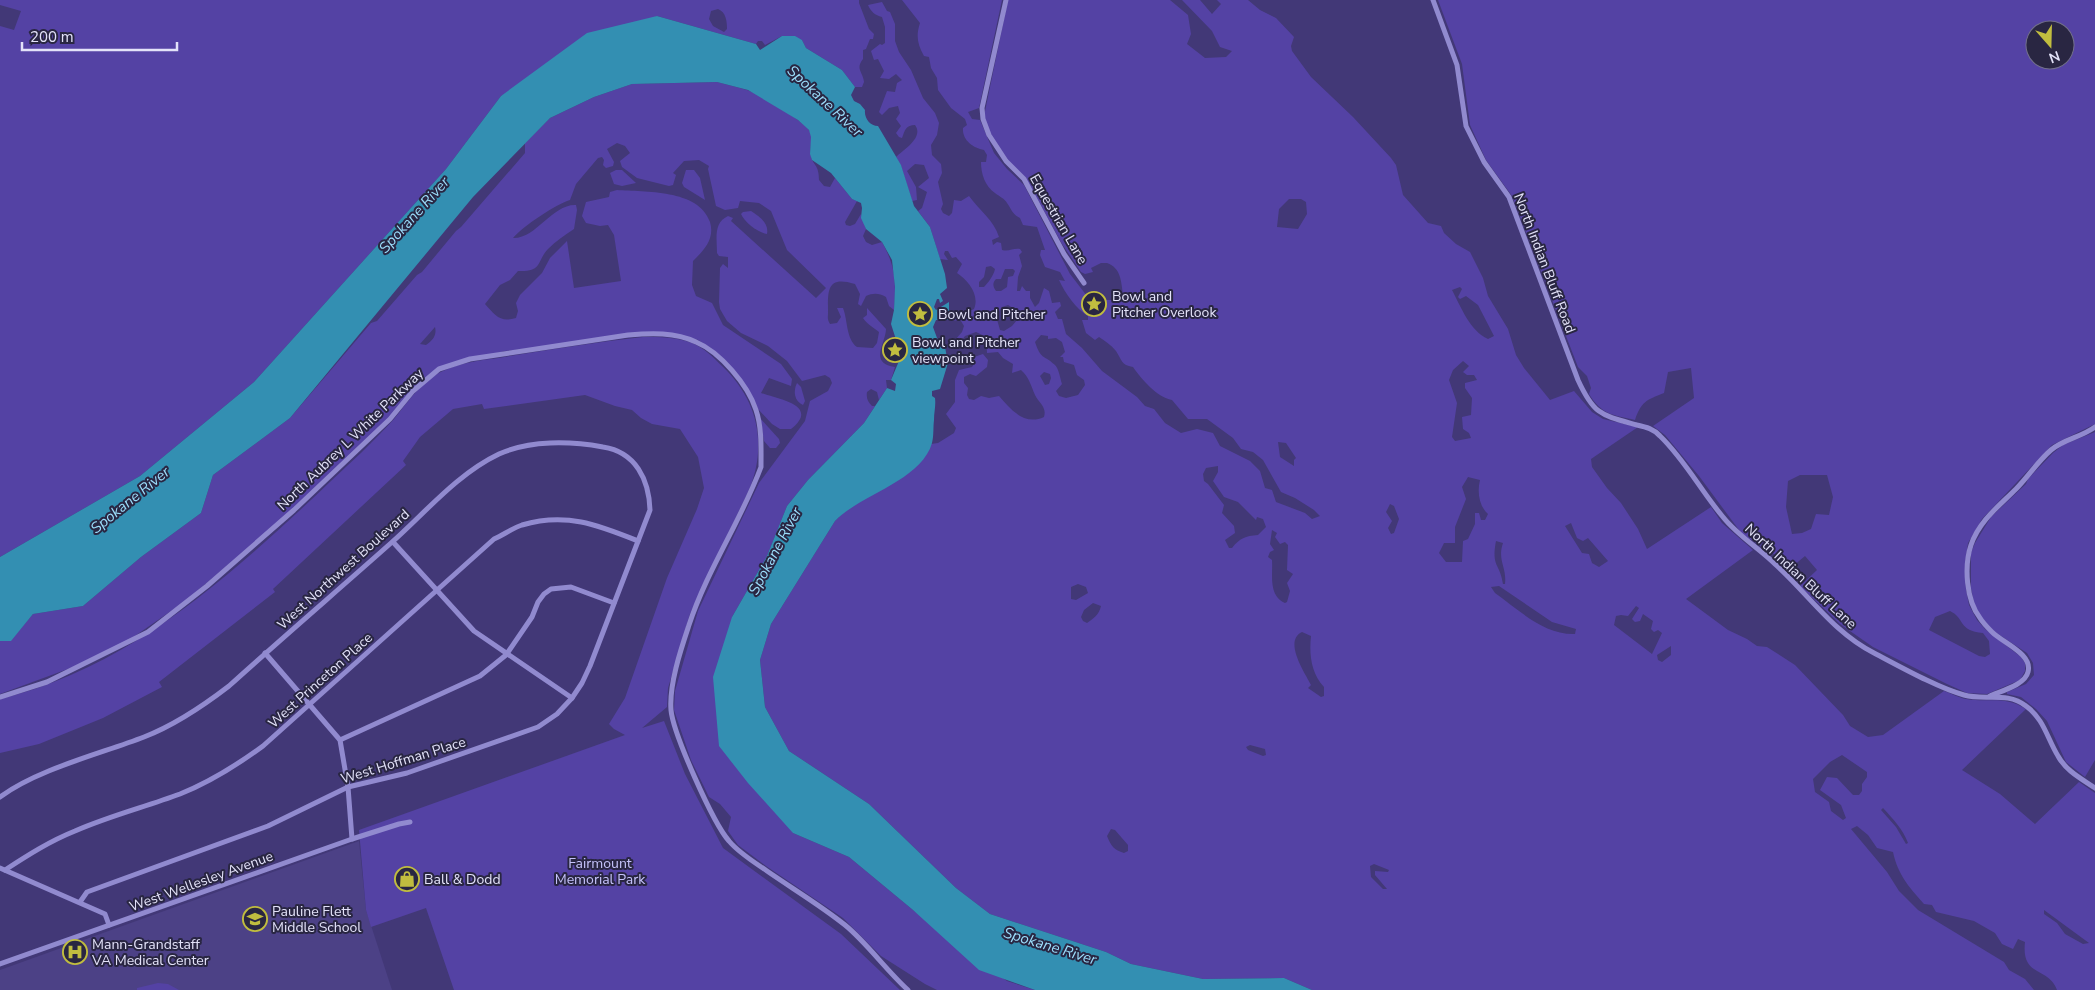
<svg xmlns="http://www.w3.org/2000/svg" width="2095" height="990" viewBox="0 0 2095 990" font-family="'Nunito Sans',sans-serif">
  <rect width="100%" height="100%" fill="#423877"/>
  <polygon fill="#4c4186" points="359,841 366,910 392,990 0,990 0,970"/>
  <g fill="#5442a4" fill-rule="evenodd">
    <path d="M0,0H859V3L869,29L874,34L873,39H870L866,49L863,50V59C855,69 863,72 864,82L862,87H855L842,70L806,48L802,40L782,36L765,45L762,41H758L756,44L657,16L501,96L446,169L254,382L140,476L0,557V26L14,30L21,11L0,5ZM718,9C726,12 727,21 727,29L724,32L713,26L709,19L711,11Z"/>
    <path d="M902,0H1002L979,108L968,112L972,119L980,120L994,153L1007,169L1024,185L1070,274L1087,296L1094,300H1113L1114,295L1123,294C1121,281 1121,268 1107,263H1101L1091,268L1093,272L1085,274L1081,272L1062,244L1026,178L1006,159L990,134L984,116L1008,0H1170L1188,15L1191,34L1187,44L1205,58L1226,57L1232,51L1220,47L1212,31L1182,0H1200L1212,14L1221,4L1217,0H1248L1260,10L1276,18L1294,37L1291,46L1292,51L1311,77L1353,117L1391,158L1396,165L1403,195L1428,223L1441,226L1444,233L1456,244L1470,252L1483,278L1488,296L1508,329L1516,355L1524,368L1550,400L1574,391L1592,412L1603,419L1638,427L1591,459L1592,467L1607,488L1621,503L1638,529L1647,549L1711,507L1722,523L1753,550L1686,599L1728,630L1747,639L1757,646L1767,647L1795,665L1843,715L1850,726L1868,737L1883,735L1944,691C1951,693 1959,698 1966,699C1990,703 2004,695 2026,709L1962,770L2000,794L2035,824L2079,782L2095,793V990H2057C2048,966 2021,978 2025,942L2018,939L2013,949L2002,944L1995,933L1974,921L1936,912L1932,905L1924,904C1909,887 1898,875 1893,852L1877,848L1868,835L1857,826L1851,829L1887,872L1899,891L1918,910L2004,962L2009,970L2025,979L2034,990H1312L1284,978L1203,979L1131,964L1106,952L990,914L956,888L869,804L789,751L765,707L760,660L771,624L835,521C864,490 912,484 931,444L938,443L954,433L956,428L946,414L955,402V380L959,370L972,367L974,364V357L983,354L988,360L987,367L976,376L970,374L964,377V383L968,388L967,395L969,399L974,400L981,396L989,398L999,396C1011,410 1025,426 1044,417C1047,407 1039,403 1035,395C1031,386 1029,377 1021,370L1012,373L1013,364L1003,358L998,352L987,353C986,338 991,339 976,332L965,336L959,344L955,340L962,332L964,326L961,321L949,320V318H954L974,309C980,295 968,280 957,273L962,264L956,257L952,258L948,251H945L944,254L948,260L940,259L930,227L918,211L922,208L927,192L918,187L929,178L924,165L915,164L907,171L916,187L917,200L912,201L901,166L896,157C905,149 924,137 915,125C906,125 905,130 902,138L899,137L896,133L901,126L896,119L900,113L898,106L889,108L882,115L879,112L887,91L895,92L897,83L902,80L896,74L889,79L880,78L884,71L878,59L874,60L871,51L880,44L882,45L885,43V27L882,17C875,15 871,12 868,5L882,2L887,11L890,12L895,24V41L899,52L911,70L923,98L935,113L939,123L937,135L931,145L932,155L941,164L942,173L938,182L943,204L941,209L943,213L949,216L952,213L954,200L961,201L969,196C979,210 994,220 999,237L992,240L993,245L997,242L1001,243L1002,250C1009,252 1013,248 1020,249L1022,252L1019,255L1022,266L1018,277L1017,291H1020L1022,286L1026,291H1030V298L1035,307L1039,303L1044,288L1049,291L1052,303L1060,302L1061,306L1055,312L1058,319H1062L1066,334L1082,348L1102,371L1137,397L1145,406L1154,409L1165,423L1181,433L1197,429L1213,433L1220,446L1250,461L1260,471L1265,488L1272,490L1276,502L1305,513L1312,519L1320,516L1314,510L1295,498L1281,492L1263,460L1253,452L1241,449L1233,438L1207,419H1188L1172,400C1157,397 1142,380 1133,367C1121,365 1122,360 1116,351C1111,345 1105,341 1099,337L1095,340L1086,333L1082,320H1088V316C1076,309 1065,293 1059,280L1065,281L1060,272L1045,267L1040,255L1041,250H1045L1037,227L1023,225L1020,218C1012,214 1012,210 1007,203C1005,199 999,196 995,193C985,186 981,174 981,162H986L987,155L984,150C973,148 962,140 963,128L967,125L965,119L951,108L938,90L937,78L931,68L929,57L924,56C917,44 916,35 920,23ZM1289,199H1301L1306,202L1307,214L1298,229L1277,227L1279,209ZM991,266L995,269C994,275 988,283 984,287H979V282L984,277L986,267ZM1005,269H1013L1015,271L1013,276L1008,277L1007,287L1001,291H996C993,287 992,283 996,279H1001ZM1460,287L1462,289L1458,297L1460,299L1466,296L1478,305L1494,336L1488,339C1470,331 1461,307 1452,290ZM1008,305L1013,308L1017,320L1012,326L1004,331L1000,330L996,316L1002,307ZM1041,335L1048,336V339L1056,338L1062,342L1065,352L1060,357H1063L1064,362L1074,365L1077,375L1084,380L1085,385L1078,395L1066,398L1059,396L1056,391L1062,384C1060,378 1059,369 1055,365C1043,354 1041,360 1035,342ZM1463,361L1469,366L1463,372L1467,375H1474L1477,380L1465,383V388L1472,398L1471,415L1462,417L1463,429L1469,433L1471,438L1455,441L1452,437L1457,403L1449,380L1453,370ZM1044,372L1050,374L1051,378L1049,384L1045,385L1040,376ZM1278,442L1286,443L1296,458L1294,460V466L1280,457ZM1218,466V472L1213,481L1224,497L1238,502L1256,520L1257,517L1263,519L1266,527L1258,535C1245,536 1240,538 1232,548H1229L1225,540L1235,533L1234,526L1222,513L1224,505L1208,484L1204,481L1203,474L1206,468ZM1468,477L1480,480C1477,492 1479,506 1488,514L1485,520H1481L1479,513H1475V524L1468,539L1463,541L1462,562H1446L1439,553L1444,543H1455V527L1466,499L1462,487ZM1390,504L1394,506L1399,519L1394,533L1391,534L1388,528L1392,521L1386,512ZM1571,523L1577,538L1583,541L1588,538L1608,561L1599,567L1592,563L1589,554L1582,553L1565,526ZM1272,530L1277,533L1275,537L1280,544L1285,542L1288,545L1287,570L1293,574L1287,583L1290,591L1287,602L1285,603C1268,595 1273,575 1272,560L1268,557L1270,552L1274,550L1270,544ZM1496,541L1503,543C1497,560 1507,567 1505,584H1503C1500,563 1491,567 1496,541ZM1078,584L1086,587L1088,593L1076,600L1071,599V587ZM1499,586L1552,622L1576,629L1575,634C1544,635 1519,610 1495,593L1491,587ZM1093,603L1101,606C1099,615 1094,618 1087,623L1083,621L1081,617L1084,610ZM1636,606L1639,608L1632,619L1635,622L1640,621L1643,614L1653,621L1651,629L1654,632L1658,630L1662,633L1652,654L1614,625L1616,616L1621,615L1628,616ZM1302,632L1311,636C1309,654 1311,673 1324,687V696L1321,697L1308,688L1311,685C1305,673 1283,641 1302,632ZM1671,646V655L1662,662L1658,660L1657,655ZM1250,745L1265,749L1266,755L1263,756L1248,750L1246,747ZM1842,755L1867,772V777L1862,784V791L1859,795H1853L1837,778L1827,777L1820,790L1841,805L1846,818L1843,820L1831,811L1829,802L1815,792L1813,779L1830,762ZM1883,808C1893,819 1903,829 1908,843L1906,844L1896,827L1881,810ZM1111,829L1115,830L1128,845V851L1124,853C1114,850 1111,846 1107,836ZM1374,864L1389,870L1388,872L1375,871V875L1387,889H1383L1371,877L1370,866ZM2044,910L2089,943L2083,944L2065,934L2057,923L2044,914Z"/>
    <path d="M1438,0H2095V424L2052,445L1982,519L1968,543L1965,564L1966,589L1969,605L1977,620L1985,629L2021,657L2025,663V671L2020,680L1987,694L1967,693L1947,684L1873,647L1840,624L1800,586L1817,570L1805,556L1787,571L1777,556L1742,534L1699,476L1665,435L1653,426L1694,398L1691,368L1668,372L1664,393C1646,400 1641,402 1635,420C1613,415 1602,415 1589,394L1591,388L1587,376L1578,367L1512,196L1486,160L1470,125L1462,64ZM2035,30H2065V60H2035ZM1800,475H1827L1833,497L1829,515L1816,514L1811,529L1802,533L1792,534L1786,507L1788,481ZM1950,611C1965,618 1958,631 1983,633L1989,641L1990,654L1985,657L1979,656L1929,630L1935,617Z"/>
    <path d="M717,82C727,85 738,87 747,90C759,94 802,120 809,130C814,137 809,147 811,156C813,166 819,164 819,180L824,186L830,187L835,178L852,199L857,201L845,222L846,225L850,226L855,224L861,214L866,229L863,236L866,242L872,245L882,242C896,268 896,281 894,310L889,306L886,297C879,293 873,293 866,296L861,306L858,304L860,294L855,284C826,275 828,291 828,313C828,318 827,319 830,324L837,323L841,317L837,308H843C848,321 846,339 857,347L873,348L877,343L879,332C873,327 868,325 863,318L867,315V308L886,329C886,343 868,363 895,367L891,380H886L887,388L879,400L877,392L871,389L867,392C866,398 868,402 872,406H875L864,423L808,480L787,506L767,556L732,617L793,833L849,857L913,910L1007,981L1035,990H937L925,984L881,956L843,918L766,866L738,845L728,831L731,817L720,804L709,797L691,760L674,710L675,691L698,611L759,483L805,421L810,401L828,391L832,383L830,378L825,375L802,381L787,361L768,346L741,333L727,321L720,309L719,302L720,268L723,264L728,268V257L719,256L717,253C717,239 713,223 728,216L733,218L731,221L816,298L826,288L787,250L771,211L759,203L740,201L738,208L725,210L716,206L708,169L709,166L699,160L684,161L673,173L676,175L673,185L669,186L637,178L622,167L620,161L630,153L625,146L617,143L607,149L614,162L613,166L606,168L603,165L604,160L602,157L598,158L576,184L570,200C555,205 523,226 513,238C536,239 552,204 576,205L577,210L574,229C565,235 556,241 548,249C536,262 543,272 518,271L510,280L500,285L485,304C495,315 500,323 516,318L518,311L516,303L520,295L542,273L550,258L567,241L574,288L621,281L614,235L608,225L600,226L586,223L582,216L586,202L609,197L610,192L617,190C644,192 699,189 710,222C715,239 704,250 693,261L692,285L696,296L712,303L723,325L781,364L792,379L791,386L769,378L761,393C777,399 821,405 791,429H780L772,424L758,409L742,380L724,359L711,348L698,340L670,333L505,351L439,368L419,382L386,421L293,510L184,602L132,638L76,666L0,694V641L11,640L33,614L83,606L141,557L201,513L213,475L290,418L371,323L377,321L417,275L422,272L456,231L461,227L525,153V143L550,118L594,97L632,84ZM435,327C437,335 433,340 426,345L420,344Z"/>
    <polygon points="616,170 622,170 636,183 622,186 614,184 610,173"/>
    <polygon points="686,170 694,170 700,178 705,200 684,187 682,183"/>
    <path d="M751,211C760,217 769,223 767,234C759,233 745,223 741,214L743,212Z"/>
    <path d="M643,337C660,337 676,337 692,343C704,348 713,357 722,366C758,400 767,443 750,488L690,614L668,688L667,707L642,728L664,721L685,774L723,848L841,934L900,990H454L426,908L371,927L366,910L359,830L625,735L614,729L609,724L625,698L667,578L697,509L704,488L698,457L680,429L652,424L641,418L632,410L615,406L585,395L484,409L482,404L453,409L420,437L403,461L406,465L273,589L275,592L159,682L162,687L103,718L39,744L0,753V699C146,664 256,551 362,452C373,441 384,430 394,419C408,402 422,380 443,371C463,361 488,360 510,356C554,349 598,342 643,337Z"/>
    <path d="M797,383L801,387L805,401L803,405C794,401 793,391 797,383Z"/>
    <polygon points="760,418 779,439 780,443 776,448 770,448 764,441"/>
    <polygon points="2095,432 2095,760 2085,777 2066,762 2047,721 2036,709 2021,697 2007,694 2007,692 2026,684 2034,675 2033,663 2027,653 1995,632 1980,616 1974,603 1971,588 1971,553 1975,543 1991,517 2026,484 2028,479 2053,453 2063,445"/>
    <polygon points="158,983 168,984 179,990 137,990 137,988"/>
  </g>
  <path fill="#338fb2" d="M657,16L756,44L760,50L782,36H795L802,40L806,48L842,70L855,87L851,95L854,101L860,104L865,110C864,118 870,126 878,126L901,165L914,206L930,227L945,274L947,288L940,294L943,301L940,303L939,299H937L934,307L936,310L949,302V320H936L933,327L940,346L945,347L948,363L940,389L932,391V396L935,398C936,406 934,412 934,420C933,428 934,435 932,443C921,481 861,494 835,521L771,624L760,660L765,707L789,751L869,804L956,888L990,914L1106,952L1131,964L1203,979L1284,978L1312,990H1035L979,970L913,910L849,857L793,833L748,783L719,746L713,677L732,617L767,556L787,506L808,480L864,423L887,388L895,391L896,384L891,380L899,361L900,352L891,324L894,310L895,287L892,260L882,242L866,229L861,218L862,208L861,203L852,199L831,173L812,160L810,154L811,137L809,130L798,120L748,90L717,82L632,84L594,97L550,118L473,197L290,418L213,475L201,513L141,557L83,606L33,614L11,641H0V557L140,476L254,382L446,169L501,96L587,33Z"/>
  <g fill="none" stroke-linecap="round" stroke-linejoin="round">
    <g stroke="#918acf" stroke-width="5">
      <polyline points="1006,0 982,108 983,119 989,135 1006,161 1024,179 1064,254 1084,283"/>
      <path d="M1433,0L1457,65L1466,126L1484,162L1509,197L1578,380C1594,415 1601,415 1637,425C1646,427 1654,429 1660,436C1685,460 1701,491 1723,517C1738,536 1759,548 1776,565C1809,595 1834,633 1874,653C1899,666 1938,688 1964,695C1985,701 2007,691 2026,706C2044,719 2047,738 2058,756C2066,771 2082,779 2095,788"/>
      <polyline points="393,542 474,631 572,698"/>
      <polyline points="265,653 340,740 348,787 352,839"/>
      <path d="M1990,696C2001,691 2025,685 2028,672C2033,654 2003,643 1992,632C1988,628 1983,623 1980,618C1966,600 1964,566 1971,545C1979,521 1999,506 2016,489C2028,477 2038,461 2051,450C2064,439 2082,437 2095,427"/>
      <path d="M0,697L47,682L148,632L207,586L294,510L390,419L413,391L439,369L470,359L628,335C651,333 675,332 696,342C720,352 748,385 756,410C762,428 761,448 761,467C741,521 707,570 689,625C681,649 669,684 671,710C673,733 713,823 729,841C739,853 754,862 767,871C793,889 820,905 845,925C867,943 886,970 908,990"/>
      <polyline points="340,740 480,676 506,655 532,617 538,602 544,594 551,589 571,587 614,603"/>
      <path d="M0,797C38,769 100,754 144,737C175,725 203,706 229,686C282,638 337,591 391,543C425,513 457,474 499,454C530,440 570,441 603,447C636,452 649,480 650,510L590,666L582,683L572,698L557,714L538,727L407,773L348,787L268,826L87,892L80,902"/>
      <polyline points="0,868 105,914 109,925"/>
      <path d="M5,870C28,855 50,841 75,831C109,816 145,807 180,794C210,782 237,765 263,746L494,539C503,535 513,528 522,525C566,512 598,525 638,541"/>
      <polyline points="0,964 352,839 399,824 410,822"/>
    </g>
  </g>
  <defs>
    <symbol id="sight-ring" viewBox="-11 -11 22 22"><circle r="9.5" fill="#292642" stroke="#c1bd3f" stroke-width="1.5"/><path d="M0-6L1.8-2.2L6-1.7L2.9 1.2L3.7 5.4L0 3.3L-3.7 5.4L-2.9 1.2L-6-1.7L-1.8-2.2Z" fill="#c1bd3f"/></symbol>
    <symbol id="shop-ring" viewBox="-11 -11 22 22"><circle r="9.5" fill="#292642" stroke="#c1bd3f" stroke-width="1.5"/><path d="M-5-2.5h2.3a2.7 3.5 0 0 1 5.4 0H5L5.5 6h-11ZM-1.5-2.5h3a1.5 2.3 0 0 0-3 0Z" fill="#c1bd3f"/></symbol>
    <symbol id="school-ring" viewBox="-11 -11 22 22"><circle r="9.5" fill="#292642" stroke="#c1bd3f" stroke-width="1.5"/><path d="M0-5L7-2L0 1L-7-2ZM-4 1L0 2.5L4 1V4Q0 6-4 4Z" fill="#c1bd3f"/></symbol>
    <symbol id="hospital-ring" viewBox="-11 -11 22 22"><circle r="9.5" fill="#292642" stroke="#c1bd3f" stroke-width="1.5"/><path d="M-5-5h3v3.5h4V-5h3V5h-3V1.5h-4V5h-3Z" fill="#c1bd3f"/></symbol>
  </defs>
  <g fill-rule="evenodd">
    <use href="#sight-ring" x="1080" y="290" width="28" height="28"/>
    <use href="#sight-ring" x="906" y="300" width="28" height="28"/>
    <use href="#sight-ring" x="881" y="336" width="28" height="28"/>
    <use href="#shop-ring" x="393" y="865" width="28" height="28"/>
    <use href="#school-ring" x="241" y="905" width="28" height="28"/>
    <use href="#hospital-ring" x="61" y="938" width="28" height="28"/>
  </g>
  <g text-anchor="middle" stroke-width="4" stroke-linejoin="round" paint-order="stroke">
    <g font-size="14" fill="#e3e2f9" stroke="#292642">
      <text transform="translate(1059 219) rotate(60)" y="5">Equestrian Lane</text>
      <text transform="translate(1545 263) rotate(69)" y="5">North Indian Bluff Road</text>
      <text transform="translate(350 439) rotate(-44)" y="5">North Aubrey L White Parkway</text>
      <text transform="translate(343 569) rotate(-42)" y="5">West Northwest Boulevard</text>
      <text transform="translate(1801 576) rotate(43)" y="5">North Indian Bluff Lane</text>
      <text transform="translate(320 680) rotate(-42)" y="5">West Princeton Place</text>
      <text transform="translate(403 760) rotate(-17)" y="5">West Hoffman Place</text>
      <text transform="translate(201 881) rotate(-20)" y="5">West Wellesley Avenue</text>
    </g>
    <g font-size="14" fill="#e3e2f9" stroke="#292642" text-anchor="start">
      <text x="1112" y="301">Bowl and<tspan x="1112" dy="16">Pitcher Overlook</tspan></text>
      <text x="938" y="319">Bowl and Pitcher</text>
      <text x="912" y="347">Bowl and Pitcher<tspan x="912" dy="16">viewpoint</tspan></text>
      <text x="424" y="884">Ball &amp; Dodd</text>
      <text x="272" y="916">Pauline Flett<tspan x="272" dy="16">Middle School</tspan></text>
      <text x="92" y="949">Mann-Grandstaff<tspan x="92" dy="16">VA Medical Center</tspan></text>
    </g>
    <g font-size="14" fill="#c5c2fa" stroke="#292642">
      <text x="600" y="868">Fairmount<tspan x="600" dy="16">Memorial Park</tspan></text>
    </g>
    <g font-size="15" font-style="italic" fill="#9bddfb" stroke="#292642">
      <text transform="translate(825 101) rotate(43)" y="5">Spokane River</text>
      <text transform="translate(414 215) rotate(-48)" y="5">Spokane River</text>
      <text transform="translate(130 500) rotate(-39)" y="5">Spokane River</text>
      <text transform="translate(775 551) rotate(-62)" y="5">Spokane River</text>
      <text transform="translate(1050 946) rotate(17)" y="5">Spokane River</text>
    </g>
  </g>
  <g transform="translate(2050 45) rotate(160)"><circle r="24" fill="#292642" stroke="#73718b"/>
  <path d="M0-4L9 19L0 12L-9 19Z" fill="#c1bd3f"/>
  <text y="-8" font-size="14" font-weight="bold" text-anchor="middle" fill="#e3e2f9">N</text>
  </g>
  <path d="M22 42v8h155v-8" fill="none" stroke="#e3e2f9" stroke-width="2.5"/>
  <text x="30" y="42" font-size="15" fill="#e3e2f9" stroke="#292642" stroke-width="4" paint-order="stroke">200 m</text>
</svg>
